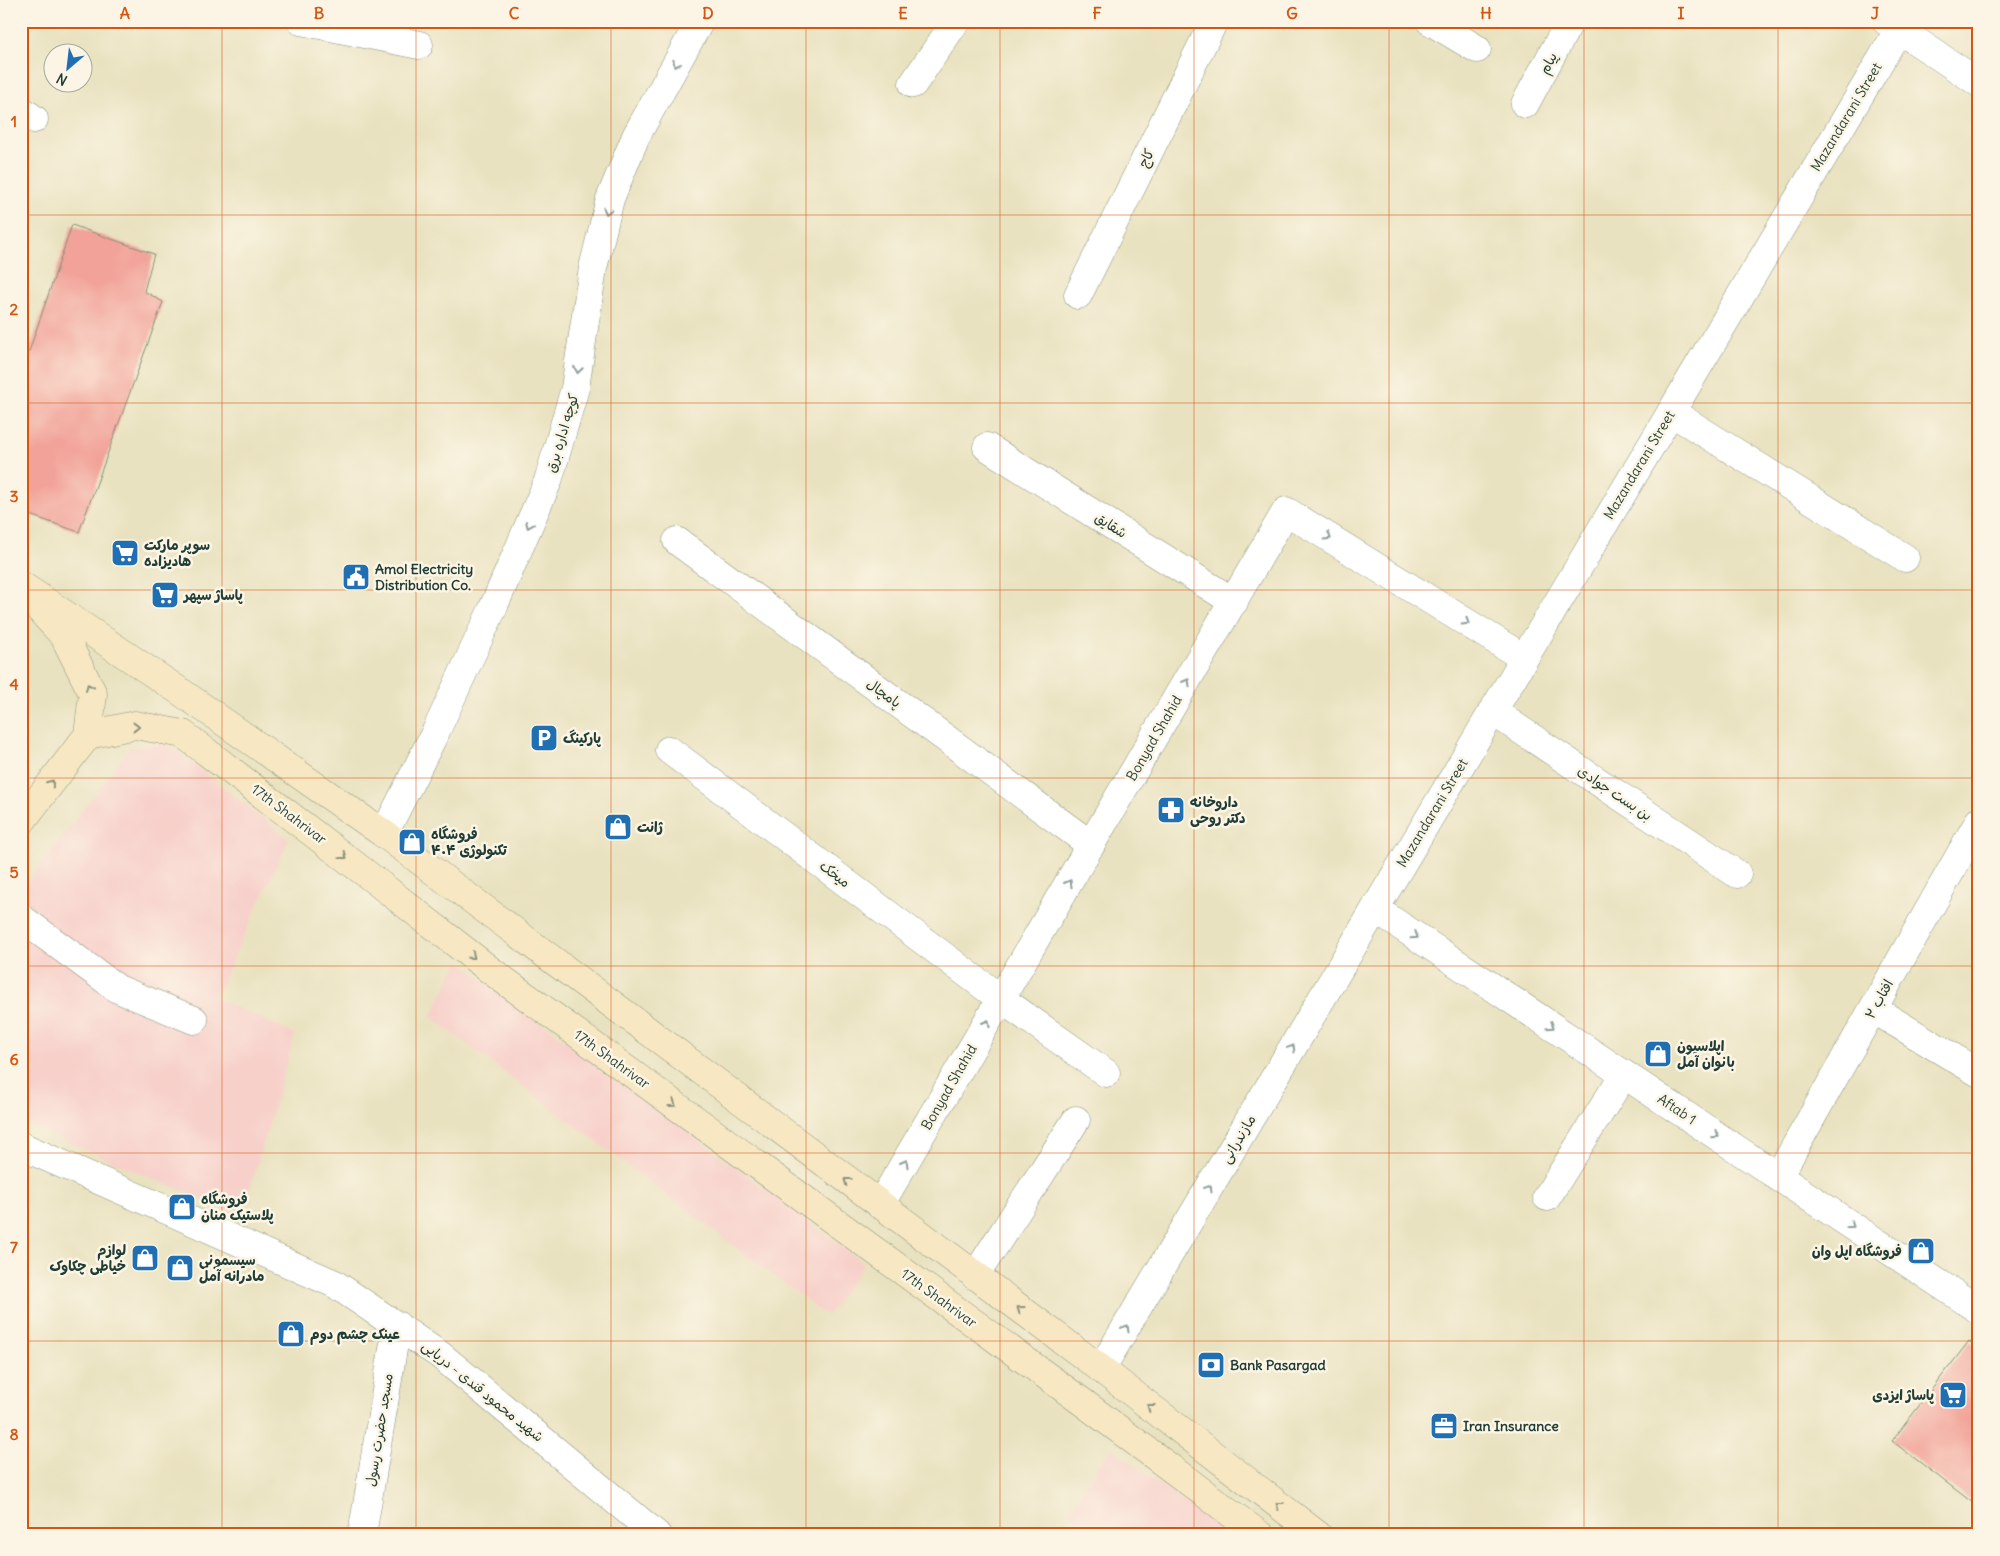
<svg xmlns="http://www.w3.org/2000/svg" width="2000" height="1556" viewBox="0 0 2000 1556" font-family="Delius,'Playpen Sans Arabic',sans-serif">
  <rect width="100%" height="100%" fill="#fcf5e5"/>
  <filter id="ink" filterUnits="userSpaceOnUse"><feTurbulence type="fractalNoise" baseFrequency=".02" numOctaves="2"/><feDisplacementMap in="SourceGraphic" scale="10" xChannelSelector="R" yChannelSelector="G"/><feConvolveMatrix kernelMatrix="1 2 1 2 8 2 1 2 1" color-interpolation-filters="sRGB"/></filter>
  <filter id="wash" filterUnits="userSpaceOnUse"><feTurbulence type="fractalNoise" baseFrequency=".0096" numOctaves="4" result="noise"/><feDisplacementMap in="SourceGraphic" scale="20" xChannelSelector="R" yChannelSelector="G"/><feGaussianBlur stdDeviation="1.12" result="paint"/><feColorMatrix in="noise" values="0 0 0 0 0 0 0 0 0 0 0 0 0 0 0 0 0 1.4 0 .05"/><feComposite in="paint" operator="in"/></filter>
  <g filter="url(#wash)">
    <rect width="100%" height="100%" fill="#e9e2c0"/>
    <g fill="#f7d0ca">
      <polygon points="167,743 289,839 215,998 295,1034 242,1217 21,1122 21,891 130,748"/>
      <polygon points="459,961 864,1263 827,1316 431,1017"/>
      <polygon points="1111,1448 1229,1535 1102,1535 1068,1512"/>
    </g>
    <g id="blocks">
      <g fill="#f2a298">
        <polygon points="72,225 154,254 144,291 163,302 79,532 21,512 21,375"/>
        <polygon points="1969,1341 1979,1349 1979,1504 1977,1506 1892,1441"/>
      </g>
    </g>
  </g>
  <g filter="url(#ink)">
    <use href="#blocks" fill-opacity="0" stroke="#84907a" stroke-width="1"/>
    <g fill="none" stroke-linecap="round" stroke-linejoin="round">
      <defs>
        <g id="street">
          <polyline points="301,21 419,45"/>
          <polyline points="1430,21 1477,49"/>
          <polyline points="1886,21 1979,83"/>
          <polyline points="913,84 956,21"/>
          <polyline points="1525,104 1570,21"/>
          <polyline points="21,110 34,119"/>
          <polyline points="1078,295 1214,21"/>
          <polyline points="1671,412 1905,558"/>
          <polyline points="987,447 1234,602"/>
          <polyline points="677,541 1091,845"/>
          <polyline points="1492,711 1737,874"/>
          <polyline points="669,750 1001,999 1106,1073"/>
          <polyline points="384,834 437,729 493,608 548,481 575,388 593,268 610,199 636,136 700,21"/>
          <polyline points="1375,909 1979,1310"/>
          <polyline points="21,918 118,989 194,1020"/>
          <polyline points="1873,1009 1979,1073"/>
          <polyline points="21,1146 335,1284 440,1355 657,1535"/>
          <polyline points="1778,1177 1979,821"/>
          <polyline points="1547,1197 1624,1074"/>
          <polyline points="880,1205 1286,511 1524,658"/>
          <polyline points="975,1276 1076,1120"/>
          <polyline points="1101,1369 1904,21"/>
          <polyline points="362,1535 397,1325"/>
        </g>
        <g id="secondary">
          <polyline points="21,585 181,692 384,834 1101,1369 1318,1535"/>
          <polyline points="40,610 64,636 93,694 88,735"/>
          <polyline points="88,735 135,725 183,734 364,872 490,970 1081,1401 1260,1535"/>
          <polyline points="21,822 88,735"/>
        </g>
      </defs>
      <use href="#street" stroke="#84907a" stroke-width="29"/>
      <use href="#secondary" stroke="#84907a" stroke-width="29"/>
      <use href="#street" stroke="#fff" stroke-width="28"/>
      <use href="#secondary" stroke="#f7e8c3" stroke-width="28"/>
    </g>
    <defs><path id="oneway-chevron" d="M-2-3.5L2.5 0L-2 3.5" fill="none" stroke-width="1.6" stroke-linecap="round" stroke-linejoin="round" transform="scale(1.25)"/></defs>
    <g stroke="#8f9e9a">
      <use href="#oneway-chevron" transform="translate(676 64) rotate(119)"/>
      <use href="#oneway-chevron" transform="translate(607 211) rotate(103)"/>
      <use href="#oneway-chevron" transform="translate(578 370) rotate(99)"/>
      <use href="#oneway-chevron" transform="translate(529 525) rotate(113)"/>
      <use href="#oneway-chevron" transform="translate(1328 537) rotate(32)"/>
      <use href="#oneway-chevron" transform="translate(1466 622) rotate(32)"/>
      <use href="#oneway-chevron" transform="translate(1187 682) rotate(-60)"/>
      <use href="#oneway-chevron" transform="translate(1069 883) rotate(-60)"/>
      <use href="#oneway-chevron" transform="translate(1415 936) rotate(33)"/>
      <use href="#oneway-chevron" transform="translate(987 1023) rotate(-60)"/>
      <use href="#oneway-chevron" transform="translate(1551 1026) rotate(33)"/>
      <use href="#oneway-chevron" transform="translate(1292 1048) rotate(-59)"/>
      <use href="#oneway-chevron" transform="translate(1716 1135) rotate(34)"/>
      <use href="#oneway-chevron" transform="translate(905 1163) rotate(-60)"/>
      <use href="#oneway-chevron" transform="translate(1209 1188) rotate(-59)"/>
      <use href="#oneway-chevron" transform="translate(1851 1225) rotate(34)"/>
      <use href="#oneway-chevron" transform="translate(1126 1328) rotate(-59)"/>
    </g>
    <g stroke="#8b927c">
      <use href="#oneway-chevron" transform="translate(89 687) rotate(-114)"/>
      <use href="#oneway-chevron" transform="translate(136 727)"/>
      <use href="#oneway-chevron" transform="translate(51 783) rotate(-52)"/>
      <use href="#oneway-chevron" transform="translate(344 856) rotate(37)"/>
      <use href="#oneway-chevron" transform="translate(472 956) rotate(39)"/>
      <use href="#oneway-chevron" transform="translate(673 1104) rotate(36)"/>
      <use href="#oneway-chevron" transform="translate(847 1181) rotate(-143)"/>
      <use href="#oneway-chevron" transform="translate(1020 1309) rotate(-144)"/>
      <use href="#oneway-chevron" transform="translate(1150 1407) rotate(-143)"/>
      <use href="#oneway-chevron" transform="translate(1279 1505) rotate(-143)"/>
    </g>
  </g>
  <path fill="none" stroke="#d45610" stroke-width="1" stroke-opacity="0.55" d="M222,21V1535M416,21V1535M611,21V1535M806,21V1535M1000,21V1535M1194,21V1535M1389,21V1535M1584,21V1535M1778,21V1535M21,215H1979M21,403H1979M21,590H1979M21,778H1979M21,966H1979M21,1153H1979M21,1341H1979"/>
  <defs>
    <symbol id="supermarket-square" viewBox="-11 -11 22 22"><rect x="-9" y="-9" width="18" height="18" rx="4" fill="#1f6fb2" stroke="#fcf5e5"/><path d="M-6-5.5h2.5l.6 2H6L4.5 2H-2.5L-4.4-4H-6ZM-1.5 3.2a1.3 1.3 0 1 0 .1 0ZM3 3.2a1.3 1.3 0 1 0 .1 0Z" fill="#fff"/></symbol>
    <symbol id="civic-square" viewBox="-11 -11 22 22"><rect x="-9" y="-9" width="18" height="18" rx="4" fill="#1f6fb2" stroke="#fcf5e5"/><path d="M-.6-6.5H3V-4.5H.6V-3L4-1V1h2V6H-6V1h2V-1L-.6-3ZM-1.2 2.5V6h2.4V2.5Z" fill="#fff"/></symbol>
    <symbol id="parking-square" viewBox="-11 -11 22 22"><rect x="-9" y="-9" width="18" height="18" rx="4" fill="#1f6fb2" stroke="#fcf5e5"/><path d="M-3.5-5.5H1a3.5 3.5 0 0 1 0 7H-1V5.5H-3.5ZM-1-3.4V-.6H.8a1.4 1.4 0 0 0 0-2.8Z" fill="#fff"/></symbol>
    <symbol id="pharmacy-square" viewBox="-11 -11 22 22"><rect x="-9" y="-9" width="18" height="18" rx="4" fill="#1f6fb2" stroke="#fcf5e5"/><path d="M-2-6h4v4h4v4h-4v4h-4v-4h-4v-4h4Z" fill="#fff"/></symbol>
    <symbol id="shop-square" viewBox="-11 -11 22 22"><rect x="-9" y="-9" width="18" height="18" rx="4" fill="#1f6fb2" stroke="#fcf5e5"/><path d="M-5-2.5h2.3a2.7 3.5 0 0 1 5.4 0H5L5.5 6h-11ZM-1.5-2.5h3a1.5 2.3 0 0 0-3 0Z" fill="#fff"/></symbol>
    <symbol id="bank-square" viewBox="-11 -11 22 22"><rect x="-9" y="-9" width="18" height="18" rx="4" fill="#1f6fb2" stroke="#fcf5e5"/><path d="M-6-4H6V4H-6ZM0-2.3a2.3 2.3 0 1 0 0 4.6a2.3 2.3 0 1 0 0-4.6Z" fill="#fff"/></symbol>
    <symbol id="office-square" viewBox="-11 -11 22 22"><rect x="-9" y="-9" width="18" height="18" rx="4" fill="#1f6fb2" stroke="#fcf5e5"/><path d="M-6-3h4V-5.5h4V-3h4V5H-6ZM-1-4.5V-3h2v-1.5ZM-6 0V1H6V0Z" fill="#fff"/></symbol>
  </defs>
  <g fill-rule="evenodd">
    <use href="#supermarket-square" x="109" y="537" width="32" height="32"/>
    <use href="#civic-square" x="340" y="561" width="32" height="32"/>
    <use href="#supermarket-square" x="149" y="579" width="32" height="32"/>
    <use href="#parking-square" x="528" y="722" width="32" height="32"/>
    <use href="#pharmacy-square" x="1155" y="794" width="32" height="32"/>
    <use href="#shop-square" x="602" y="811" width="32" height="32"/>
    <use href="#shop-square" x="396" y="826" width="32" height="32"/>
    <use href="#shop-square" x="1642" y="1038" width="32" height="32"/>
    <use href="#shop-square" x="166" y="1191" width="32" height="32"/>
    <use href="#shop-square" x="1905" y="1235" width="32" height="32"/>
    <use href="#shop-square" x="129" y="1242" width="32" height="32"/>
    <use href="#shop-square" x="164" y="1252" width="32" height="32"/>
    <use href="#shop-square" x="275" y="1318" width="32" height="32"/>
    <use href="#bank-square" x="1195" y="1349" width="32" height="32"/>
    <use href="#supermarket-square" x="1937" y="1379" width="32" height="32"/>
    <use href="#office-square" x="1428" y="1410" width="32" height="32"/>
  </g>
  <g text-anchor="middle" stroke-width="5" stroke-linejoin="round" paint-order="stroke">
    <g font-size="14" fill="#1f3d34" stroke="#fcf5e5">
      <text transform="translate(1548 63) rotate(-62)" y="5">پیام</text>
      <text transform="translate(1846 117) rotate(-59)" y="5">Mazandarani Street</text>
      <text transform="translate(1146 158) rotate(-64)" y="5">کاج</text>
      <text transform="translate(562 433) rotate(-73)" y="5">کوچه اداره برق</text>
      <text transform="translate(1639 465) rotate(-59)" y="5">Mazandarani Street</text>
      <text transform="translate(1111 525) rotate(32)" y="5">شقایق</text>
      <text transform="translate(884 693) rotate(36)" y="5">پامچال</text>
      <text transform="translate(1154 738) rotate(-60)" y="5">Bonyad Shahid</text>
      <text transform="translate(1615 793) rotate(34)" y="5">بن بست جوادی</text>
      <text transform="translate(1432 813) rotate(-59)" y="5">Mazandarani Street</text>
      <text transform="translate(289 814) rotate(37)" y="5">17th Shahrivar</text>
      <text transform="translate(835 874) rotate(37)" y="5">میخک</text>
      <text transform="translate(1879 999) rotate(-61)" y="5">افتاب ۲</text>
      <text transform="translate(612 1059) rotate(36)" y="5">17th Shahrivar</text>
      <text transform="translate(949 1087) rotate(-60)" y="5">Bonyad Shahid</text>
      <text transform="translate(1677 1109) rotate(34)" y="5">Aftab 1</text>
      <text transform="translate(1238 1139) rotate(-59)" y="5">مازندرانی</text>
      <text transform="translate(939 1298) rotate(36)" y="5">17th Shahrivar</text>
      <text transform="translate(483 1391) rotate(39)" y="5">شهید محمود قندی - دریایی</text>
      <text transform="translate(379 1430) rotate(-81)" y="5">مسجد حضرت رسول</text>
    </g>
    <g font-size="14" font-weight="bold" fill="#1f3d34" stroke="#fcf5e5" text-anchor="start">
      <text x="144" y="550">سوپر مارکت<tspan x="144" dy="16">هادیزاده</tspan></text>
      <text x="375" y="574">Amol Electricity<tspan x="375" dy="16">Distribution Co.</tspan></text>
      <text x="184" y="600">پاساژ سپهر</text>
      <text x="563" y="743">پارکینگ</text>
      <text x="1190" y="807">داروخانه<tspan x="1190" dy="16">دکتر روحی</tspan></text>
      <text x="637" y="832">ژانت</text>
      <text x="431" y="839">فروشگاه<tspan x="431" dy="16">تکنولوژی ۴۰۴</tspan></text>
      <text x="1677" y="1051">اپلاسیون<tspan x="1677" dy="16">بانوان آمل</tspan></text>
      <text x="201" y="1204">فروشگاه<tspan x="201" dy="16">پلاستیک منان</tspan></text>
      <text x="126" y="1255" text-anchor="end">لوازم<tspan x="126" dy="16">خیاطی چکاوک</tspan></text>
      <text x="1902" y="1256" text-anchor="end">فروشگاه اپل وان</text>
      <text x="199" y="1265">سیسمونی<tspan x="199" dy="16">مادرانه آمل</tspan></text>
      <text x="310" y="1339">عینک چشم دوم</text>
      <text x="1230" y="1370">Bank Pasargad</text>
      <text x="1934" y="1400" text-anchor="end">پاساژ ایزدی</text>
      <text x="1463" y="1431">Iran Insurance</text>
    </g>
  </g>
  <rect width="2000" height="1556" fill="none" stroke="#fcf5e5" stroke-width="55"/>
  <g transform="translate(68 68) rotate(208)"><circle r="24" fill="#fcf5e5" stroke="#a4ab9e"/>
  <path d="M0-4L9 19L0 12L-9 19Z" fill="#1f6fb2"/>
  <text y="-8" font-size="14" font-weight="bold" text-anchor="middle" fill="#1f3d34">N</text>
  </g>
  <rect x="28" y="28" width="1944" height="1500" fill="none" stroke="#d45610" stroke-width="2"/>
  <g font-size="16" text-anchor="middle" font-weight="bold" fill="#d45610">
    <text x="125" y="19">A</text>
    <text x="319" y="19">B</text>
    <text x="514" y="19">C</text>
    <text x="708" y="19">D</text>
    <text x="903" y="19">E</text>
    <text x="1097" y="19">F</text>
    <text x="1292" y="19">G</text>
    <text x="1486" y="19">H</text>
    <text x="1681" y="19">I</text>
    <text x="1875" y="19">J</text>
    <text x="14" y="127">1</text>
    <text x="14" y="315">2</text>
    <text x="14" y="502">3</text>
    <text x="14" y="690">4</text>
    <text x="14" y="878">5</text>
    <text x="14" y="1065">6</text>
    <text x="14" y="1253">7</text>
    <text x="14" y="1440">8</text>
  </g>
</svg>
